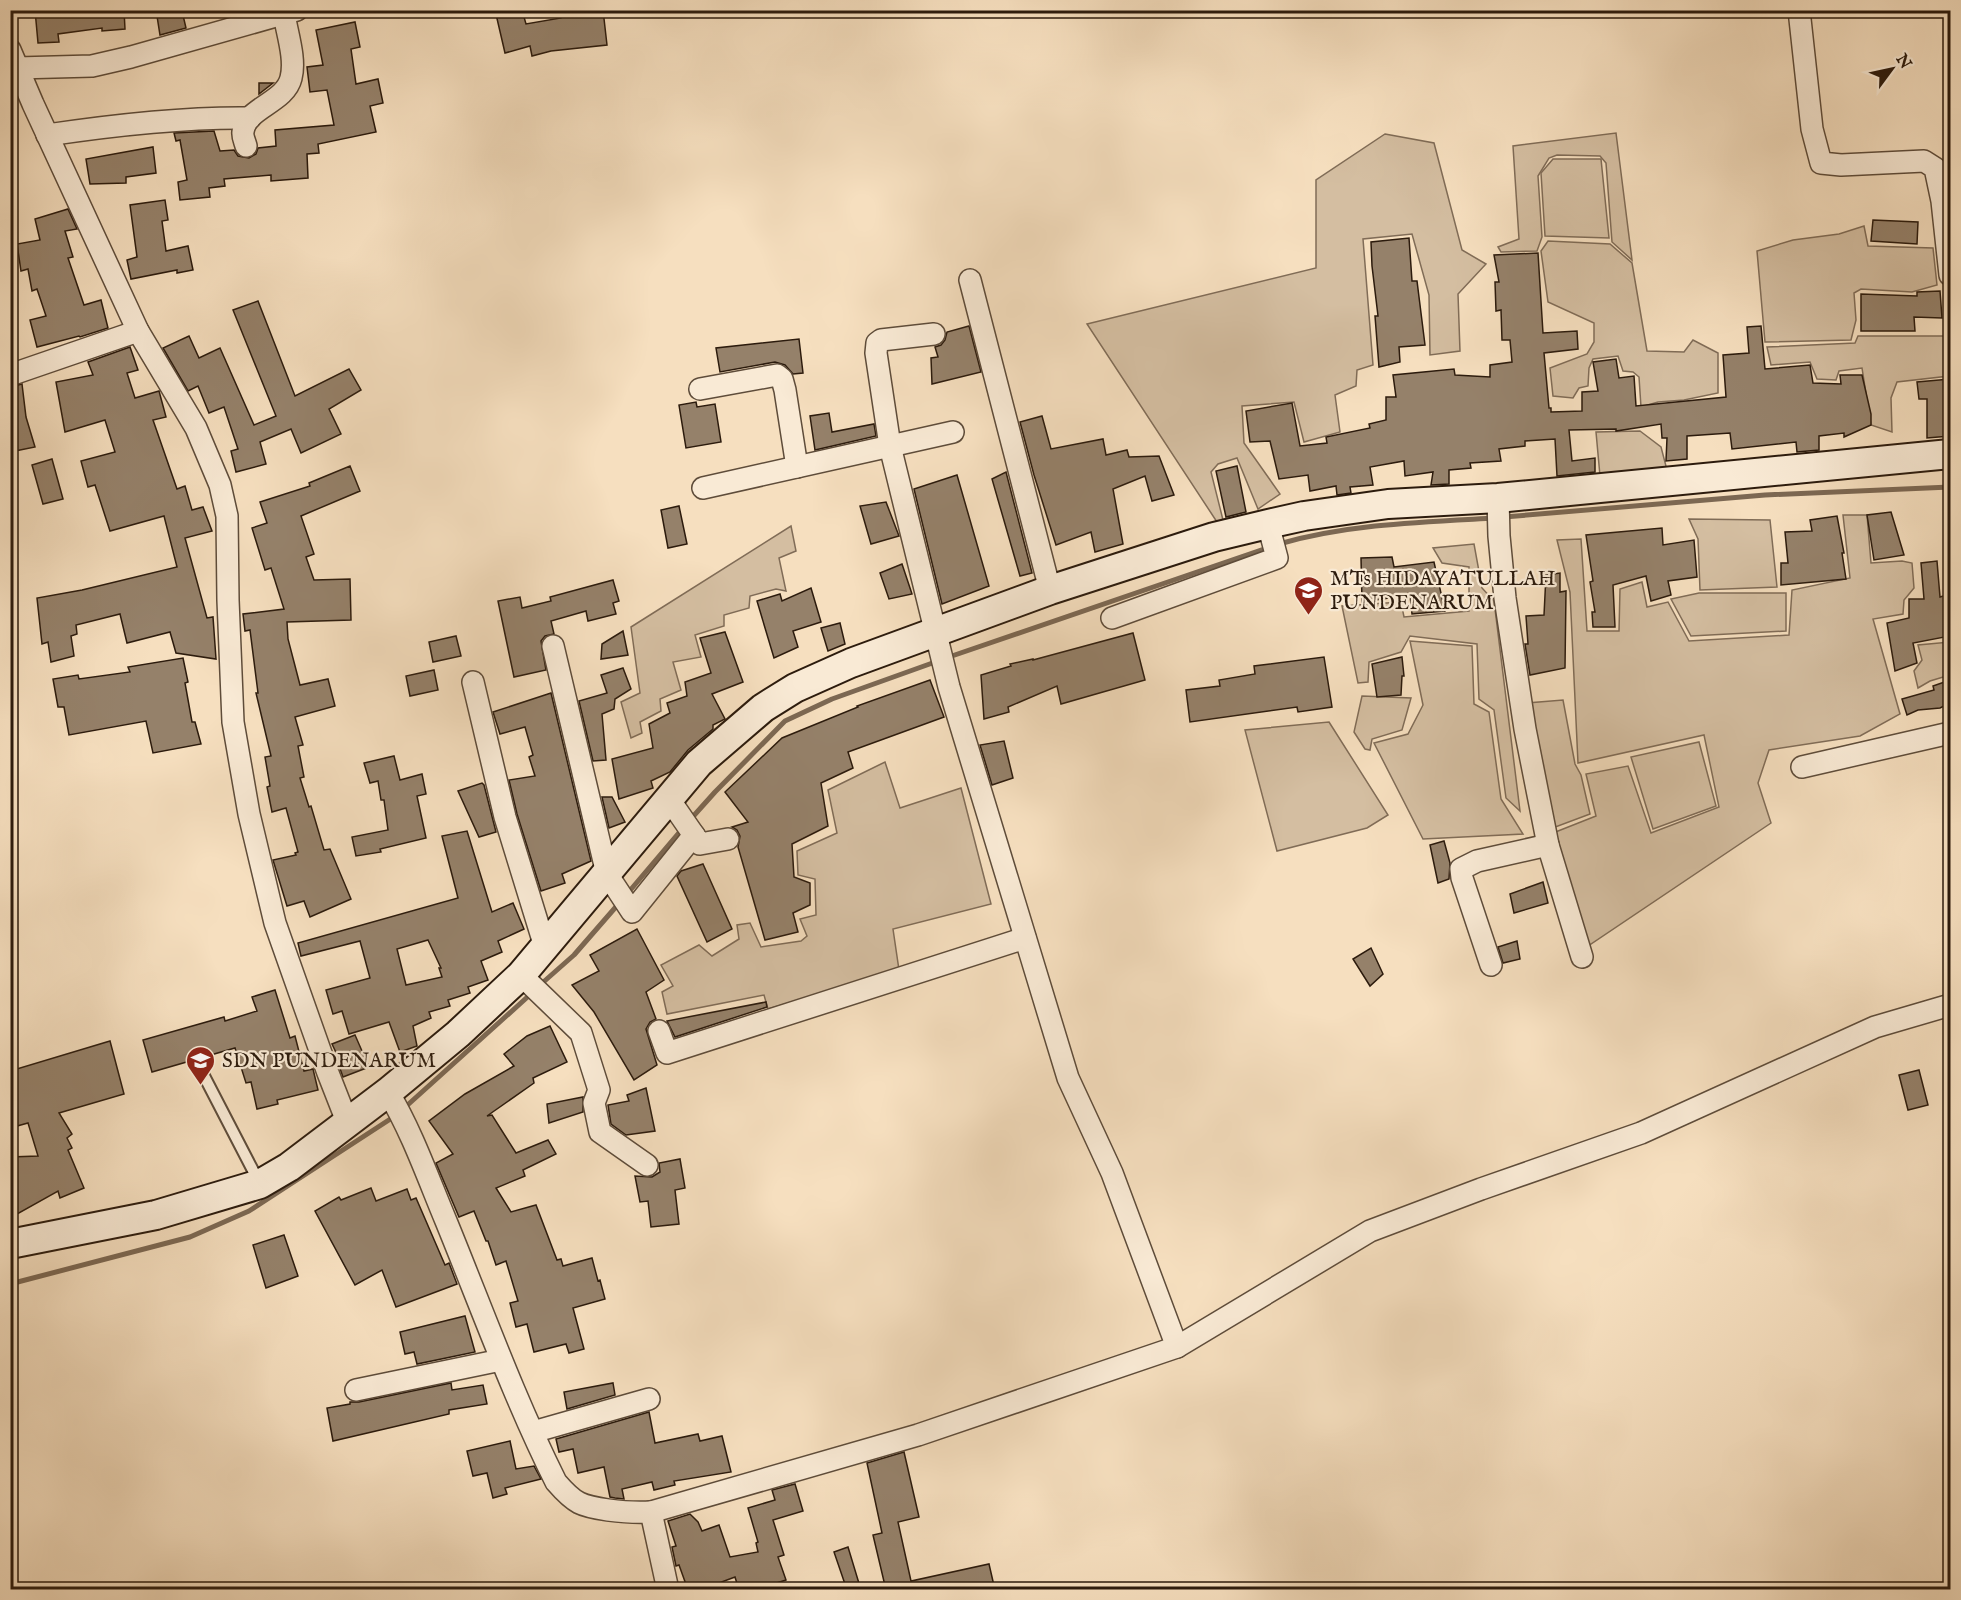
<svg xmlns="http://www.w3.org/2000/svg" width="1961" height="1600" viewBox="0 0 1961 1600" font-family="'IM FELL English',serif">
  <rect width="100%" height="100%" fill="#f6dfbf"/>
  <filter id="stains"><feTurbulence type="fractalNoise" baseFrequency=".00333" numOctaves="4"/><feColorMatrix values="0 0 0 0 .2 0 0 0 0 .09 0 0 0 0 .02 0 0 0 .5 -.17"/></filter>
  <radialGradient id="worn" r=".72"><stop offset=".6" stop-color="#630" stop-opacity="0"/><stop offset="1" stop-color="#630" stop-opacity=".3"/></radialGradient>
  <g fill="#d4bea1" stroke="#806c57" stroke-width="1.5">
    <polygon points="1616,133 1632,260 1612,242 1606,163 1600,156 1557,155 1549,158 1538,176 1542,237 1537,251 1501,252 1498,247 1519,239 1513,146"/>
    <polygon points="1385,134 1434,143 1462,250 1486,264 1458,294 1460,351 1430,355 1429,295 1412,234 1363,239 1373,365 1357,370 1356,386 1335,395 1340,432 1304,442 1294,402 1242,406 1244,443 1280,494 1258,509 1237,458 1218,464 1211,472 1223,520 1217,522 1087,324 1316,268 1316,180"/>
    <polygon points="1553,159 1601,159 1609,238 1545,236 1541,173"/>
    <polygon points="1864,226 1868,246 1933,248 1937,285 1912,292 1861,289 1854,293 1856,320 1851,340 1765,342 1757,251 1793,240 1839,234"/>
    <polygon points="1548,241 1610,244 1632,263 1647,351 1684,352 1693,340 1718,353 1718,393 1684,400 1658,402 1641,407 1639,377 1633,372 1623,371 1618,356 1593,359 1589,368 1588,386 1579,388 1573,398 1553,396 1550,368 1587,354 1594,342 1594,323 1548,302 1541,251"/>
    <polygon points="1858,336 1949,336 1949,376 1897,382 1891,398 1892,432 1871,425 1862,368 1839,371 1836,380 1817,379 1810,362 1771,365 1767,347 1855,343"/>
    <polygon points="1640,431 1661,447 1667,470 1600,476 1596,432"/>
    <polygon points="1843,515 1867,515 1871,563 1902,561 1912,563 1914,588 1904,600 1903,614 1873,619 1900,714 1860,736 1769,750 1758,783 1771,823 1585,948 1553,833 1596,816 1586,774 1628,766 1651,833 1719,807 1704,735 1578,763 1570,592 1557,540 1581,539 1587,631 1619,631 1620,589 1642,582 1647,607 1668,602 1689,641 1789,635 1792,590 1850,578"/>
    <polygon points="1689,519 1770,520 1777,587 1700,590 1698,539"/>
    <polygon points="791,526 796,551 779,558 786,591 776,589 750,596 749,608 724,615 724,626 695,635 701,657 673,662 681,690 660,699 661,711 640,722 642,733 631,738 621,702 640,693 631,627"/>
    <polygon points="1474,544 1482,588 1494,601 1520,811 1506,798 1494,710 1479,699 1477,644 1410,636 1401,652 1369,662 1368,682 1358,683 1342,606 1401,602 1404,617 1469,611 1469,567 1442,563 1433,548"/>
    <polygon points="1699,593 1786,593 1786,631 1691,636 1671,599"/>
    <polygon points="1410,641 1472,646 1474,704 1489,712 1501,799 1523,834 1423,839 1374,743 1408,734 1423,705"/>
    <polygon points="1950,642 1950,675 1930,681 1918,688 1914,671 1922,660 1918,645"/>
    <polygon points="1362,696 1411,698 1402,730 1372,739 1370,750 1365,749 1354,732"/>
    <polygon points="1563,700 1575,764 1581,775 1590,814 1550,829 1527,703"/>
    <polygon points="1329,722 1388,815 1367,828 1277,851 1245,730"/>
    <polygon points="1699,742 1716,806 1653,829 1631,757"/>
    <polygon points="885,762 900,808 961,788 991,904 893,929 899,970 768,1009 764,995 667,1014 662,992 673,986 661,965 699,945 712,956 739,939 737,925 750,923 761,947 801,941 807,936 800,919 816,915 815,879 798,875 797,851 837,833 828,790"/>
  </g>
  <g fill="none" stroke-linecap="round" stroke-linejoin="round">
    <g stroke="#7c6853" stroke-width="5">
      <polyline points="1504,517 1765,495 1950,487"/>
      <path d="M1279,544C1349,524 1422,522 1495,518"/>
      <polyline points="946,658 1270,547"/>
      <polyline points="689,821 715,792 785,721 832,699 938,661"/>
      <polyline points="627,894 683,828"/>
      <polyline points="540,985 574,955 621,901"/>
      <polyline points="402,1110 533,992"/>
      <polyline points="10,1284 190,1237 249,1211 395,1116"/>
    </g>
  </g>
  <g fill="#95816a" stroke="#2c1b0d" stroke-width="1.5" fill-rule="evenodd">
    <polygon points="35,10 124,10 125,29 102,31 102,28 58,34 59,42 38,43"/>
    <polygon points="495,10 522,10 526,24 561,18 560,10 603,10 607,45 551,51 532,56 530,46 505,53"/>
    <polygon points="182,11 186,28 160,35 157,16"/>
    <polygon points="355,22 360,47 351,49 356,84 378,79 383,103 370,106 376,132 318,144 319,153 307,154 308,178 271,181 271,175 224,179 225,186 209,188 210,197 180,200 178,182 187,180 180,140 176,141 174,133 214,131 220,151 234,150 238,156 249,158 256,154 258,148 276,146 275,130 334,125 327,90 310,92 307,67 323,65 316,30"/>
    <polygon points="259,83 273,83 259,94"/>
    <polygon points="153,147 156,173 126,177 126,183 90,184 86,159"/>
    <polygon points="165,200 168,220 162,221 166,251 188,246 193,270 177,273 177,270 131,279 127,260 137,257 130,205"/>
    <polygon points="68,209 77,229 65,231 73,257 68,258 84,305 101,300 108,328 80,337 79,336 37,347 30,320 46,316 37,289 32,291 28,269 21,271 17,244 40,240 35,219"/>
    <polygon points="1873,220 1918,222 1917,244 1871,241"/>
    <polygon points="1409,238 1412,281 1417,281 1425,345 1399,347 1400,362 1379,367 1375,316 1378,316 1372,266 1371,242"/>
    <polygon points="1538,253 1543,333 1577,331 1578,349 1544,353 1549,408 1551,408 1551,412 1582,411 1582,392 1598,391 1593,362 1616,359 1619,378 1634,376 1636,406 1726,397 1723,355 1749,353 1747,327 1761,326 1765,369 1810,365 1813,383 1841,384 1840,375 1862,375 1871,414 1871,425 1844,437 1844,433 1819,436 1819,450 1797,452 1796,442 1732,449 1730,433 1687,436 1687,459 1666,461 1667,438 1662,438 1661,424 1616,431 1616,429 1569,430 1572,461 1595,458 1595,472 1557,476 1555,439 1525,441 1525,446 1499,449 1501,461 1470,463 1471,468 1449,470 1449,484 1431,485 1433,472 1405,476 1404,461 1370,467 1373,485 1350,487 1351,493 1337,495 1336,486 1310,491 1308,475 1279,479 1270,441 1250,442 1246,411 1292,403 1300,446 1327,443 1326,437 1370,428 1369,424 1386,420 1386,397 1396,397 1393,375 1454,369 1455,375 1490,377 1490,365 1512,362 1510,340 1502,340 1501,310 1496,311 1495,282 1499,282 1494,255"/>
    <polygon points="1940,291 1942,318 1914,317 1915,331 1861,331 1861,294 1917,296 1917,292"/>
    <polygon points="258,301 295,396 349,369 361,390 329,409 341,434 301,453 291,429 260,442 266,464 236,472 231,451 238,449 224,407 209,413 198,386 188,391 163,348 189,336 199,358 220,348 254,425 276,416 233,310"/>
    <polygon points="969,326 981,372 932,384 931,358 938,357 935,347 941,345 945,340 947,332"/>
    <polygon points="799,339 803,373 793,374 785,365 775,362 720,372 716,348"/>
    <polygon points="130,347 138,370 127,373 135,398 159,391 166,417 153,420 177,489 185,486 192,510 203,507 212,531 185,538 207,618 213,617 216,659 176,653 170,632 127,643 120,614 76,625 77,634 71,636 74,656 51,662 48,642 42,644 37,598 82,590 177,567 164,516 110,531 95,485 88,487 81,461 115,452 105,420 65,432 56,382 93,375 88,362"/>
    <polygon points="1950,379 1950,436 1927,438 1927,399 1919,399 1917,382"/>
    <polygon points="22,384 26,417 35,447 10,452 10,387"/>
    <polygon points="696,402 697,407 715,404 721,442 686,448 679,405"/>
    <polygon points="829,413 832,432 874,424 876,436 815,450 810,416"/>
    <polygon points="1042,416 1051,449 1103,439 1106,455 1127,450 1129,457 1159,456 1174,495 1152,501 1145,476 1113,489 1123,544 1095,552 1091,532 1056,545 1034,475 1020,422"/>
    <polygon points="52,459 63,499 43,504 32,465"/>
    <polygon points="350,466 360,491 301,516 314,554 306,557 314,580 350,579 351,620 287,622 288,639 300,685 328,679 335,706 295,717 303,745 298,746 304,777 300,778 309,807 311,806 324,850 330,849 351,899 310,917 304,901 287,906 273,860 296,855 295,853 298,852 286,808 272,812 267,787 270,786 265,757 271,756 256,693 258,693 250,630 245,631 243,614 284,609 271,568 265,570 252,528 267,523 260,502 310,486 309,483"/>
    <polygon points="1237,466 1246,512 1226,517 1216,471"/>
    <polygon points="1006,472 1032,573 1020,576 992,479"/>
    <polygon points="957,475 989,586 942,604 914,489"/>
    <polygon points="886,502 899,536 871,544 860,506"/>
    <polygon points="679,506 687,544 668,548 661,510"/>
    <polygon points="1891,512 1904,555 1874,560 1867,515"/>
    <polygon points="1837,516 1844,553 1842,553 1846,579 1781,585 1781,563 1788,563 1785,532 1812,531 1810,520"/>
    <polygon points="1662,528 1663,545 1694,540 1697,577 1668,581 1671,595 1651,601 1646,576 1613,585 1615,627 1593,627 1592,612 1595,612 1590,582 1593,581 1586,535"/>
    <polygon points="1392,557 1394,567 1434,562 1445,611 1412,614 1410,595 1362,602 1361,558"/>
    <polygon points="1937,561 1940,597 1950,594 1950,636 1913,643 1917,663 1895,671 1887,623 1909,618 1909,599 1924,599 1921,563"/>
    <polygon points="902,564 912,594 889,599 880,573"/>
    <polygon points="1560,573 1560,592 1566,591 1565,668 1530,675 1525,644 1528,644 1526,616 1544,615 1546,575"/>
    <polygon points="613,580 619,601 613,603 616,614 588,621 586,611 551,621 554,634 545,636 541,641 546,670 514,677 498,601 520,597 522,608 551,601 550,597"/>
    <polygon points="811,588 821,622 793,631 798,647 774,658 757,601 780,594 782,601"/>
    <polygon points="840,623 845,644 828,651 821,628"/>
    <polygon points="623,631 628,655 601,659 602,644"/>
    <polygon points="725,632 743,682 712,694 725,719 713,725 713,729 688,750 670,772 651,781 653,788 619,799 612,759 653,748 649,724 670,713 667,703 687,696 685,682 711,673 700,638"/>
    <polygon points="1133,633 1145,680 1061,704 1057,686 1008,707 1009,712 984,719 981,675 1011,666 1010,664 1033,659 1033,660"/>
    <polygon points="456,636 461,656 433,662 429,642"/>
    <polygon points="1324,657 1332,707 1298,712 1297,707 1190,722 1186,690 1220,686 1219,680 1255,674 1254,666"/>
    <polygon points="1402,657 1404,676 1402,676 1401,695 1377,697 1372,664"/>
    <polygon points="183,658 188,682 185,683 192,722 195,722 201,744 153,753 146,721 69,735 64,707 58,707 53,679 78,675 79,679 130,672 128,667"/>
    <polygon points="623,668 631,689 615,699 614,709 602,714 606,760 593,761 579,701 607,693 601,675"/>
    <polygon points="434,670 438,690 410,696 406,676"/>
    <polygon points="930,680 944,717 848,752 853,768 821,783 828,826 792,844 794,877 810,883 810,905 793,913 798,932 765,940 738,847 740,836 737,830 732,827 748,822 725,792 782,738 858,707 857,706"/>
    <polygon points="1950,680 1950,703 1940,708 1918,710 1907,715 1902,699 1934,690 1933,686"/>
    <polygon points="551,693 591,861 562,874 565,883 541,891 517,814 509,780 535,776 529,757 533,755 525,727 500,734 493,712"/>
    <polygon points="1004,741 1013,778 992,785 980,745"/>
    <polygon points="394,756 400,780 422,774 426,794 417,796 426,838 380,849 381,852 356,856 352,837 388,830 384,800 381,800 378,781 370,783 364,763"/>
    <polygon points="482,783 484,785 496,832 479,837 458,791"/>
    <polygon points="602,797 612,797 625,822 609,828"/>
    <path d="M467,831L492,912L513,903L524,929L498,941L502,952L481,961L488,980L468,987L470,993L448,1000L450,1006L429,1012L431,1018L413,1026L417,1046L400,1052L389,1022L349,1034L342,1011L333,1014L326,990L370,978L360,941L301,956L298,943L458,898L442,836ZM428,940L441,968H439L442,977L406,985L397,949Z"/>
    <polygon points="1444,841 1450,863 1449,879 1438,883 1430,845"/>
    <polygon points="703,864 732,929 707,942 677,876 681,871"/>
    <polygon points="1543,882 1548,903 1514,913 1510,894"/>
    <polygon points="637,929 664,980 646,992 656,1019 650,1022 646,1029 657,1065 634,1080 594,1012 572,985 599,971 590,955"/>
    <polygon points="1517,941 1520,959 1503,963 1498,947"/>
    <polygon points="1371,948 1383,974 1370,986 1353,959"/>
    <polygon points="275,990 290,1038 295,1036 304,1071 313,1069 318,1090 277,1100 278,1104 257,1109 251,1082 246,1083 235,1048 152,1072 143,1040 224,1017 225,1021 257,1011 252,997"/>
    <polygon points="766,1002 767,1007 675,1037 667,1021"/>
    <polygon points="550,1026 567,1062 533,1078 534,1083 487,1116 492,1115 516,1153 548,1140 556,1154 523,1170 525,1176 496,1188 511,1212 536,1205 557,1260 561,1259 563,1266 592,1258 598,1281 600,1280 605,1299 573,1308 584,1349 569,1353 566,1344 534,1352 527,1324 516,1327 510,1303 518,1301 506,1261 496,1265 488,1241 486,1241 474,1211 459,1217 436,1163 453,1154 429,1121 465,1094 514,1066 504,1054 527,1036"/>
    <polygon points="355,1035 369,1067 343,1077 337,1060 339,1059 332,1044"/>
    <polygon points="110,1041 124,1094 59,1113 72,1134 67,1138 72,1148 68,1150 84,1188 60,1198 58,1191 10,1218 10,1157 38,1156 28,1123 10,1128 10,1112 16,1111 10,1090 10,1071"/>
    <polygon points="1919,1070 1928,1105 1908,1110 1899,1075"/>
    <polygon points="646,1088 655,1131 626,1135 611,1124 608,1105 629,1101 627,1095"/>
    <polygon points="583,1097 583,1112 549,1123 547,1104"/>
    <polygon points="680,1159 685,1188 675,1190 679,1224 651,1227 648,1201 640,1202 635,1176 652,1177 660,1172 659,1163"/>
    <polygon points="371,1188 376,1201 407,1189 411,1200 416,1198 445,1265 449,1263 457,1284 396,1307 382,1270 355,1285 315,1211 339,1197 341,1200"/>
    <polygon points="284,1235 298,1276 266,1288 253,1245"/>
    <polygon points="465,1316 475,1352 417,1364 414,1352 405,1354 400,1332"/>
    <polygon points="451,1383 452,1390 483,1385 487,1404 449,1410 449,1414 333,1441 327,1408 350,1404 350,1402 359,1402"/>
    <polygon points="613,1383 615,1395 567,1409 564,1392"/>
    <polygon points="649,1412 655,1443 698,1434 700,1441 722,1436 731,1472 674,1481 675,1485 654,1490 652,1482 622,1489 624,1499 615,1498 610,1497 604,1467 578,1473 573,1449 559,1452 556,1439"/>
    <polygon points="510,1441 516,1469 534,1466 541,1479 505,1488 507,1494 493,1498 487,1473 473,1476 467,1451"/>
    <polygon points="904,1452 919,1517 898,1522 911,1581 989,1564 995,1590 886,1590 873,1535 882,1533 867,1463"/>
    <polygon points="795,1484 803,1511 773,1520 784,1555 778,1557 786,1580 754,1590 739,1590 735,1577 700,1590 688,1590 679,1565 676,1566 672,1547 676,1546 668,1521 690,1514 698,1522 702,1531 719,1525 730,1557 758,1552 756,1543 758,1542 748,1508 775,1500 772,1490"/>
    <polygon points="848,1547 861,1590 847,1590 834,1552"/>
  </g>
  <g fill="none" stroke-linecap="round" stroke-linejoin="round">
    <defs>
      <polyline id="lane" points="202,1072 260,1184"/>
      <g id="street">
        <polyline points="1799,10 1812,129 1821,163 1841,165 1924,161 1935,168 1942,201 1950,275"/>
        <polyline points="10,50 33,104 138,331 196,428 220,485 227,516 228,600 233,722 249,814 275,923 328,1073 348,1124"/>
        <polyline points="17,68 92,66 131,57 297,10"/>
        <path d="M47,135C114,125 182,117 250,118"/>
        <path d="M246,146C245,142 242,136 243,132C245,108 285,103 291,78C296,59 287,33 284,14"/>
        <polyline points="970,280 1050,590"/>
        <polyline points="934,334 881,340 877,343 876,353 890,446 949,687 1068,1078 1112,1173 1177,1347"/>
        <polyline points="10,375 138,331"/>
        <polyline points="700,389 777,375 782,379 785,390 797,467"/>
        <polyline points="703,488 953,432"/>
        <polyline points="1498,498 1499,536 1505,598 1525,729 1548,845 1582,957"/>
        <polyline points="1112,618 1277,558 1268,524"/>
        <polyline points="553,646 607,874 632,912 694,835"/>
        <polyline points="473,682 505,817 545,947"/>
        <polyline points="1802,767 1950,733"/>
        <polyline points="669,799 700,844 728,839"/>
        <polyline points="1491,965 1462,878 1461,869 1477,861 1548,845"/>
        <polyline points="521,975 581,1033 599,1090 594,1103 600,1132 647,1165"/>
        <polyline points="659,1031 667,1053 1025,938"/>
        <path d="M388,1092C412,1132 428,1178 446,1221C482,1309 514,1398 556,1482C575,1504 581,1506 608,1510C623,1512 636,1513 651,1512L668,1590"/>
        <polyline points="356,1390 501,1360"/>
        <polyline points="533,1432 649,1399"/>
        <polyline points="651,1512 918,1435 1177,1347 1370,1231 1481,1189 1641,1133 1875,1027 1950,1005"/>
      </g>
      <polyline id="secondary" points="10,1244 156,1215 260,1184 289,1167 388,1092 458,1034 521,975 699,763 763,708 795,688 851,663 1050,590 1214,537 1268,524 1304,516 1388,504 1498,498 1950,454"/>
    </defs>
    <use href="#lane" stroke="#5e4c3a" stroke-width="14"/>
    <use href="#street" stroke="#5e4c3a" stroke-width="24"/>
    <use href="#secondary" stroke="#2c1b0d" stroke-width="32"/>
    <use href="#lane" stroke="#f9ead5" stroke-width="10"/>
    <use href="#street" stroke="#f9ead5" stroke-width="21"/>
    <use href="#secondary" stroke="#f9ead5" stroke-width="28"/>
  </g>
  <defs>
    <symbol id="school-pin" viewBox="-11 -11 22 30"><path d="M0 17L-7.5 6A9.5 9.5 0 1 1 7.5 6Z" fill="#8f2418" stroke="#f9ead5"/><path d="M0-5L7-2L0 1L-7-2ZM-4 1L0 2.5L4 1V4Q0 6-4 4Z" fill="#fff"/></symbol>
  </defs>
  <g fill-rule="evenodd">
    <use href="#school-pin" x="1292" y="574" width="33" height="45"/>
    <use href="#school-pin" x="184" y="1044" width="33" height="45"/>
  </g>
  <g text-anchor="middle" stroke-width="4.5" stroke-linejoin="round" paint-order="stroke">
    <g font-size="21" fill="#2c1b0d" stroke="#f9ead5" text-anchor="start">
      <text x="1330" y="585">MTs HIDAYATULLAH<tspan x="1330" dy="24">PUNDENARUM</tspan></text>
      <text x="222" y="1067">SDN PUNDENARUM</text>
    </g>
  </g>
  <rect width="1961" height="1600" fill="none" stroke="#f6dfbf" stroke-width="36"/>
  <rect x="12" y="12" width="1937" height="1576" fill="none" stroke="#2c1b0d" stroke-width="3"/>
  <rect x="18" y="18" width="1925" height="1564" fill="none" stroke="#2c1b0d" stroke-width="1.5"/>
  <g transform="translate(1892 69) rotate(57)" stroke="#f9ead5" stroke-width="4.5" paint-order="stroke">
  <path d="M0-4.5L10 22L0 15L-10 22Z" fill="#2c1b0d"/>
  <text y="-9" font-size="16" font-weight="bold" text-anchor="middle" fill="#2c1b0d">N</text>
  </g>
  <rect width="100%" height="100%" filter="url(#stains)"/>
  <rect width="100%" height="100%" fill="url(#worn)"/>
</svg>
